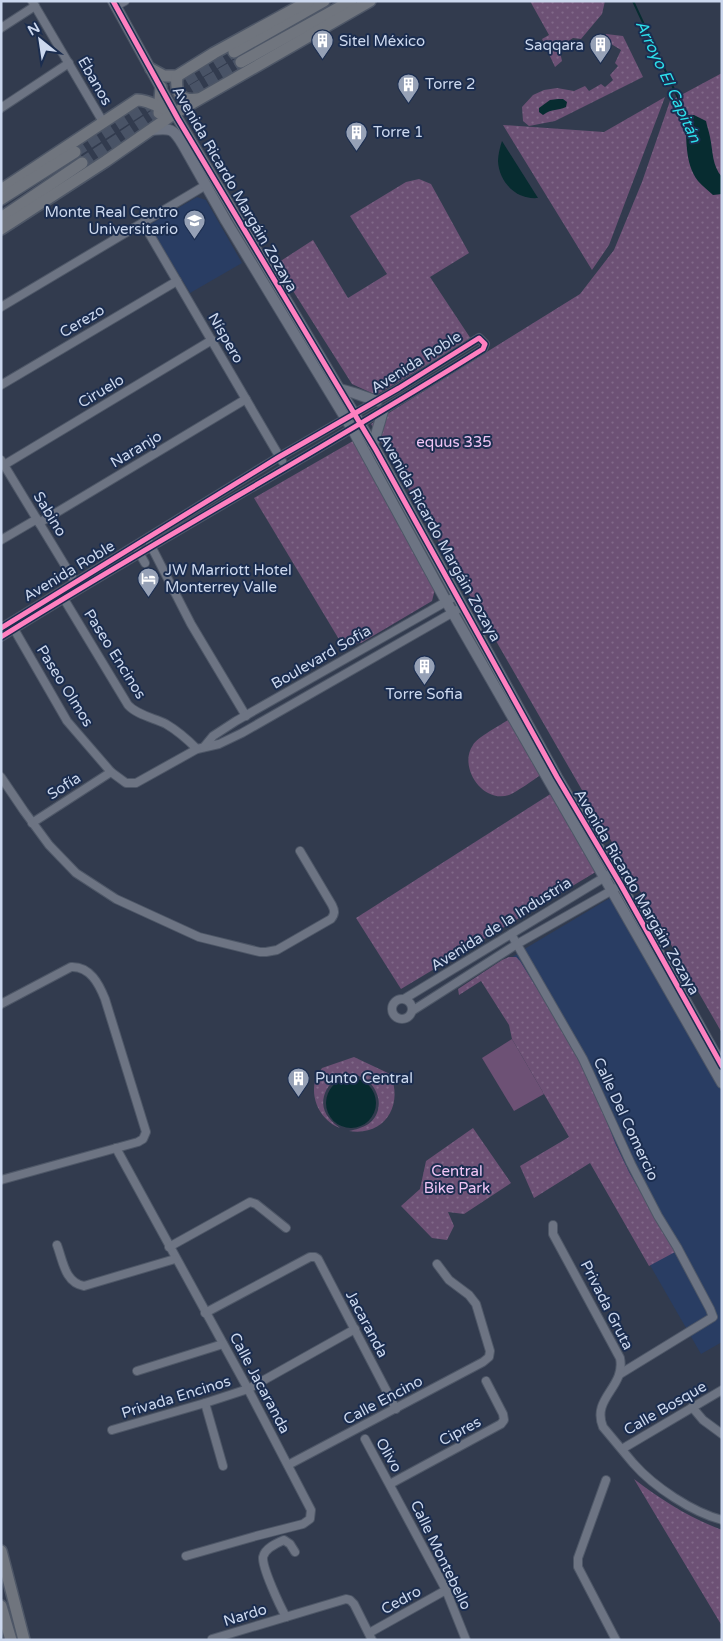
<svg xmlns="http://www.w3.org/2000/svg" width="723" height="1641" viewBox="0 0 723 1641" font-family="'Varela Round',sans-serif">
  <defs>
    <pattern id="grass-dots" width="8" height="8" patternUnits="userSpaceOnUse" patternTransform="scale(1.25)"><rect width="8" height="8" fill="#6d5175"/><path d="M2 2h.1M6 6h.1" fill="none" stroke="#816989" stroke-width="1.8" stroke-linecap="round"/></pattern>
  </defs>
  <rect width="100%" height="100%" fill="#323b4e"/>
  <g fill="#293d63">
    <polygon points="197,197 206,200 242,263 190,293 149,225"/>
    <polygon points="610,898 722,1092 722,1342 701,1354 484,976 526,948"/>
  </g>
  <g fill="url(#grass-dots)">
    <polygon points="530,1 605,1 602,14 581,39 573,38 562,45 560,52 562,61 555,67 542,39 549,35"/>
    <polygon points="606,34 623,36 643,77 555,121 529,126 523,121 522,107 533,95 544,90 557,88 574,91 585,86 589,91 601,84 605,87 613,80 610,75 618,66 615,63 621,50 603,39"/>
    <polygon points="722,73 722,1033 371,424 580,294 614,250 642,182 670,101"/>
    <polygon points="665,97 609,245 592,270 503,125 604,132"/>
    <polygon points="419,179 431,184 469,253 430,277 471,339 376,395 352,384 276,264 313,240 348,298 387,274 350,216 406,182"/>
    <polygon points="353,441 436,585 432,601 361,643 348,644 340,641 254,498"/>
    <path d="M511,718L542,774C533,780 517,792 509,795C482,804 458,766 473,745C477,737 503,724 511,718Z"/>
    <polygon points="552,793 599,870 401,989 356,918"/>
    <polygon points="509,957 516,957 520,961 565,1034 593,1087 616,1145 629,1172 675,1252 649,1266 590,1163 534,1198 520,1166 569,1137 512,1039 509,1025 481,981 459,995 458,989 502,960"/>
    <path d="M354,1057L390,1074C404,1104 385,1137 349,1131C363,1128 374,1124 378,1110C380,1101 378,1095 374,1088C371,1083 367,1081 363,1078C339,1064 311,1096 329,1118C332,1122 336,1125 340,1128C321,1121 309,1098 316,1078C317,1075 320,1071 322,1068Z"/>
    <polygon points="473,1128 511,1183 464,1214 448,1212 454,1226 447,1240 432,1238 401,1206 420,1189 426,1161"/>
    <path d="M634,1479C663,1501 688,1517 722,1530V1626Z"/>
  </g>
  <polygon fill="#6d5175" points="512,1039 544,1094 514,1111 482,1058"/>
  <g fill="#072c30">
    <path d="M558,99H563L567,102L566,107C557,111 553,108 543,115L539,112V108L550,100Z"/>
    <path d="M685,115H694L706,121C707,126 709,132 710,137C713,151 712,166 722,177V194L713,195C708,190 702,186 698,181C684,163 687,136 685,115Z"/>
    <path d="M502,141L538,198C517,200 499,183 498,161C498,155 500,147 502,141Z"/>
    <circle cx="351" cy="1103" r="25"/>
  </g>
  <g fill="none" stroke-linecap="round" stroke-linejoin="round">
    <polyline stroke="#072c30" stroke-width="2" points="633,1 686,115"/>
    <g stroke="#495366" stroke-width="11" stroke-dasharray="11 5.5" stroke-linecap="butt">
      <polyline points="75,152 185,81 234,52"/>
      <polyline points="82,163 191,91 241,62"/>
    </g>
    <defs>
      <g id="minor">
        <polyline points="32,1 103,122"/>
        <polyline points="116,6 125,1"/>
        <polyline points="1,28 35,6"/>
        <polyline points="1,108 69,63"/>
        <polyline points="143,223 282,461"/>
        <polyline points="1,307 206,185"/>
        <polyline points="1,385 177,281"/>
        <polyline points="1,460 75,582"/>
        <polyline points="4,465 212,340"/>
        <polyline points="39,523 246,399"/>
        <polyline points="1,540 37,519"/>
        <polyline points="149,542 191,624 246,716"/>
        <polyline points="137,549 145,563"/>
        <path d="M64,599L128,705C137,715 154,718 166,724C178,731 188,740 197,749"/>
        <path d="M1,628L279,457L399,388L479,338L485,344L483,349C325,448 160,538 1,637"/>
        <polyline points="14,629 67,721 111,772 126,783 136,783 197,749 219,744 242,733 457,610"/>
        <polyline points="204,747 213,736 236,721 456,596"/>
        <path d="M1,777L24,811L49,845L76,873L116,899L199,937L260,952H266L277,950L331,919C335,914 335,911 332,905L300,851"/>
        <polyline points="32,823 111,772"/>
        <polyline points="511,934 583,1059 631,1164 658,1216 677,1247 710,1309 713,1317 620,1374"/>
        <polyline points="404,999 613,872"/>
        <circle cx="402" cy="1009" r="10"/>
        <path d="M1,1004L71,967C90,966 99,984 105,999L146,1132L143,1139L138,1142L1,1180"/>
        <polyline points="412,1011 517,944 616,888"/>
        <polyline points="116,1148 248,1389 311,1510 310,1519 303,1524 256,1536 186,1556"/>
        <path d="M553,1225V1234L620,1358C626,1387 591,1398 603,1427C613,1439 623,1451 633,1463C654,1487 692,1512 722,1520"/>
        <path d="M57,1245C63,1261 65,1283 84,1286L175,1259"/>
        <polyline points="169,1247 250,1202 256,1204 286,1228"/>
        <polyline points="205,1313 310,1257 315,1257 318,1259 396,1409"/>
        <polyline points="137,1371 223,1344"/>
        <polyline points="205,1403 223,1466"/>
        <polyline points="692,1407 703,1420 722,1434"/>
        <polyline points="112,1430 205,1403 248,1389 355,1329"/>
        <polyline points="365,1439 446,1590 466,1640"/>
        <polyline points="622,1449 722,1390"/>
        <polyline points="288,1465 483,1362 489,1357 490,1351 476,1304 469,1295 449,1280 437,1264"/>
        <polyline points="606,1480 578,1558 578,1567 616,1640"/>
        <polyline points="390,1484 501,1424 504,1420 503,1414 486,1381"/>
        <path d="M286,1617C280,1606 262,1568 263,1557C265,1548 277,1543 284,1540L290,1544L295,1552"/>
        <polyline points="369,1633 446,1590"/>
        <polyline points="212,1639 346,1599 350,1600 354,1604 372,1640"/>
      </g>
      <g id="tertiary">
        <polyline points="113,1 178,119 376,450 557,777 621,885 722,1066"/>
        <path d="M151,130C171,128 173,128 183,145L226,221L355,434L446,601L722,1083"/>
        <polyline points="340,389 354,393 377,401"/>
        <polyline points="373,445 383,411"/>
      </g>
      <g id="secondary">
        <polyline points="234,52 324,1"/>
        <polyline points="241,62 351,1"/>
        <polyline points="151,69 164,76 177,76 214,53 309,1"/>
        <path d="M177,76C175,92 180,102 198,99"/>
        <polyline points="159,113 161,87"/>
        <path d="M1,190L137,100C146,99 165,110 175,113"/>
        <polyline points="1,199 75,152"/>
        <polyline points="1,218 82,163"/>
        <polyline points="1,229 106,161 175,113 370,1"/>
        <polyline points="1,1551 24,1640"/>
        <polyline points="1,1606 11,1640"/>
      </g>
    </defs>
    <use href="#minor" stroke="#4e5767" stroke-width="10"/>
    <use href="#tertiary" stroke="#4e5767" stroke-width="12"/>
    <use href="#secondary" stroke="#4e5767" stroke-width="14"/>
    <use href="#minor" stroke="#6d7483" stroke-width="8"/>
    <use href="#tertiary" stroke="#6d7483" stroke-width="10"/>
    <use href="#secondary" stroke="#70757e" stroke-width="11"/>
    <defs>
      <g id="cycleway">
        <polyline points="113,1 178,119 376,450 557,777 621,885 722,1066"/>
        <path d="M1,628L279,457L399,388L479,338L485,344L483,349C325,448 160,538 1,637"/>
      </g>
    </defs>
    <use href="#cycleway" stroke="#1b2d4f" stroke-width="8"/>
    <use href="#cycleway" stroke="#ff80c0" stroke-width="5"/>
  </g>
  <defs>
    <symbol id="building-pin" viewBox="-11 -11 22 30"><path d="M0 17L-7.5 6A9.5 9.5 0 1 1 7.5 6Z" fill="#96a1b6" stroke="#1b2d4f"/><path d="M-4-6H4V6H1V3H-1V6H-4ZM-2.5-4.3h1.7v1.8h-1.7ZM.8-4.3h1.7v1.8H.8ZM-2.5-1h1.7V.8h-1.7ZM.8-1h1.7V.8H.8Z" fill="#fff"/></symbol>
    <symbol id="university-pin" viewBox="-11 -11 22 30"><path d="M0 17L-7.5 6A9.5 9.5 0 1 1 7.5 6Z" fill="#96a1b6" stroke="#1b2d4f"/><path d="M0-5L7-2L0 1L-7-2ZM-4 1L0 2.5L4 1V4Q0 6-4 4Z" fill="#fff"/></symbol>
    <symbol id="hotel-pin" viewBox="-11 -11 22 30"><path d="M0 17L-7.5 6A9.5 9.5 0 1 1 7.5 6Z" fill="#96a1b6" stroke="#1b2d4f"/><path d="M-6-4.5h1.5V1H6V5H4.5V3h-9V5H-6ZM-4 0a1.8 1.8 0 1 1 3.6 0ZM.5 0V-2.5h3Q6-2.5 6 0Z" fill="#fff"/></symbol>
  </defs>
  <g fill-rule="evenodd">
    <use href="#building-pin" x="310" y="28" width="25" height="34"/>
    <use href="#building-pin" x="588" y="32" width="25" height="34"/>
    <use href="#building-pin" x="396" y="72" width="25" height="34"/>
    <use href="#building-pin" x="344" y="120" width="25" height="34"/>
    <use href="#university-pin" x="182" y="208" width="25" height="34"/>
    <use href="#hotel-pin" x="136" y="566" width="25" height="34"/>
    <use href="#building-pin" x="412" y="654" width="25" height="34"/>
    <use href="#building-pin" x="286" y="1066" width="25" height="34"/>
  </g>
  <g text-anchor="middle" stroke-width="4" stroke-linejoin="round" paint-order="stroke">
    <g font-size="15" fill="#ccd8ee" stroke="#1b2d4f" text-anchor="start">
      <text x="339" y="46">Sitel México</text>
      <text x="584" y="50" text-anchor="end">Saqqara</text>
      <text x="425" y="89">Torre 2</text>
      <text x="373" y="137">Torre 1</text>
      <text x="178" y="217" text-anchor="end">Monte Real Centro<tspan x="178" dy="17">Universitario</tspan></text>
      <text x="165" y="575">JW Marriott Hotel<tspan x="165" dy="17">Monterrey Valle</tspan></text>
      <text x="424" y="699" text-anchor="middle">Torre Sofia</text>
      <text x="315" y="1083">Punto Central</text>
    </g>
    <g font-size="15" fill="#ccd8ee" stroke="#1b2d4f">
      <text transform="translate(95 81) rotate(60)" y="5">Ébanos</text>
      <text transform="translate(235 189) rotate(60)" y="5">Avenida Ricardo Margáin Zozaya</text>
      <text transform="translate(82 321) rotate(-31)" y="5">Cerezo</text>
      <text transform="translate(226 338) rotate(60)" y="5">Níspero</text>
      <text transform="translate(416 362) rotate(-32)" y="5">Avenida Roble</text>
      <text transform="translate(101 391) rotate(-31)" y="5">Ciruelo</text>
      <text transform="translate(136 449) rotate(-31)" y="5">Naranjo</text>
      <text transform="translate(50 514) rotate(59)" y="5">Sabino</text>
      <text transform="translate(440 538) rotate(61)" y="5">Avenida Ricardo Margáin Zozaya</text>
      <text transform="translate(69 571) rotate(-31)" y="5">Avenida Roble</text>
      <text transform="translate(115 654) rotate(58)" y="5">Paseo Encinos</text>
      <text transform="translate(321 657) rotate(-30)" y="5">Boulevard Sofía</text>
      <text transform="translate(65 686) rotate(58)" y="5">Paseo Olmos</text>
      <text transform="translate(64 786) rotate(-33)" y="5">Sofía</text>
      <text transform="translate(637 892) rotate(60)" y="5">Avenida Ricardo Margáin Zozaya</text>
      <text transform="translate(501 924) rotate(-32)" y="5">Avenida de la Industria</text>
      <text transform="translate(626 1119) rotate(65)" y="5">Calle Del Comercio</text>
      <text transform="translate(607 1305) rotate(63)" y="5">Privada Gruta</text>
      <text transform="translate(367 1324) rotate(62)" y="5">Jacaranda</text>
      <text transform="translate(260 1383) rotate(62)" y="5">Calle Jacaranda</text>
      <text transform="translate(176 1397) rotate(-17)" y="5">Privada Encinos</text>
      <text transform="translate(383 1400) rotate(-28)" y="5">Calle Encino</text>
      <text transform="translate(665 1408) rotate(-30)" y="5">Calle Bosque</text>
      <text transform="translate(460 1431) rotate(-28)" y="5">Cipres</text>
      <text transform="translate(389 1455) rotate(60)" y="5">Olivo</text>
      <text transform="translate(441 1555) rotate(64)" y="5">Calle Montebello</text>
      <text transform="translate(401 1600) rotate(-29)" y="5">Cedro</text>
      <text transform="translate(245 1615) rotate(-17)" y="5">Nardo</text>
    </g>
    <g font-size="15" fill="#f0c5f5" stroke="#1b2d4f">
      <text x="454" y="447">equus 335</text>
      <text x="457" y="1176">Central<tspan x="457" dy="17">Bike Park</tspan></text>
    </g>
    <g font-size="16" font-style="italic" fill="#2cdfeb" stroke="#1b2d4f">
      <text transform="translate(669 81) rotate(65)" y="6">Arroyo El Capitán</text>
    </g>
  </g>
  <rect width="723" height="1641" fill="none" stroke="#ccd8ee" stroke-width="5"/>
  <g transform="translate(40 40) rotate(330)" stroke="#1b2d4f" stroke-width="4" paint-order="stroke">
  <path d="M0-4L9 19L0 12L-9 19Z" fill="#ccd8ee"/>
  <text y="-8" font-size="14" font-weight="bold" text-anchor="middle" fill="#ccd8ee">N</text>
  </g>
</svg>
